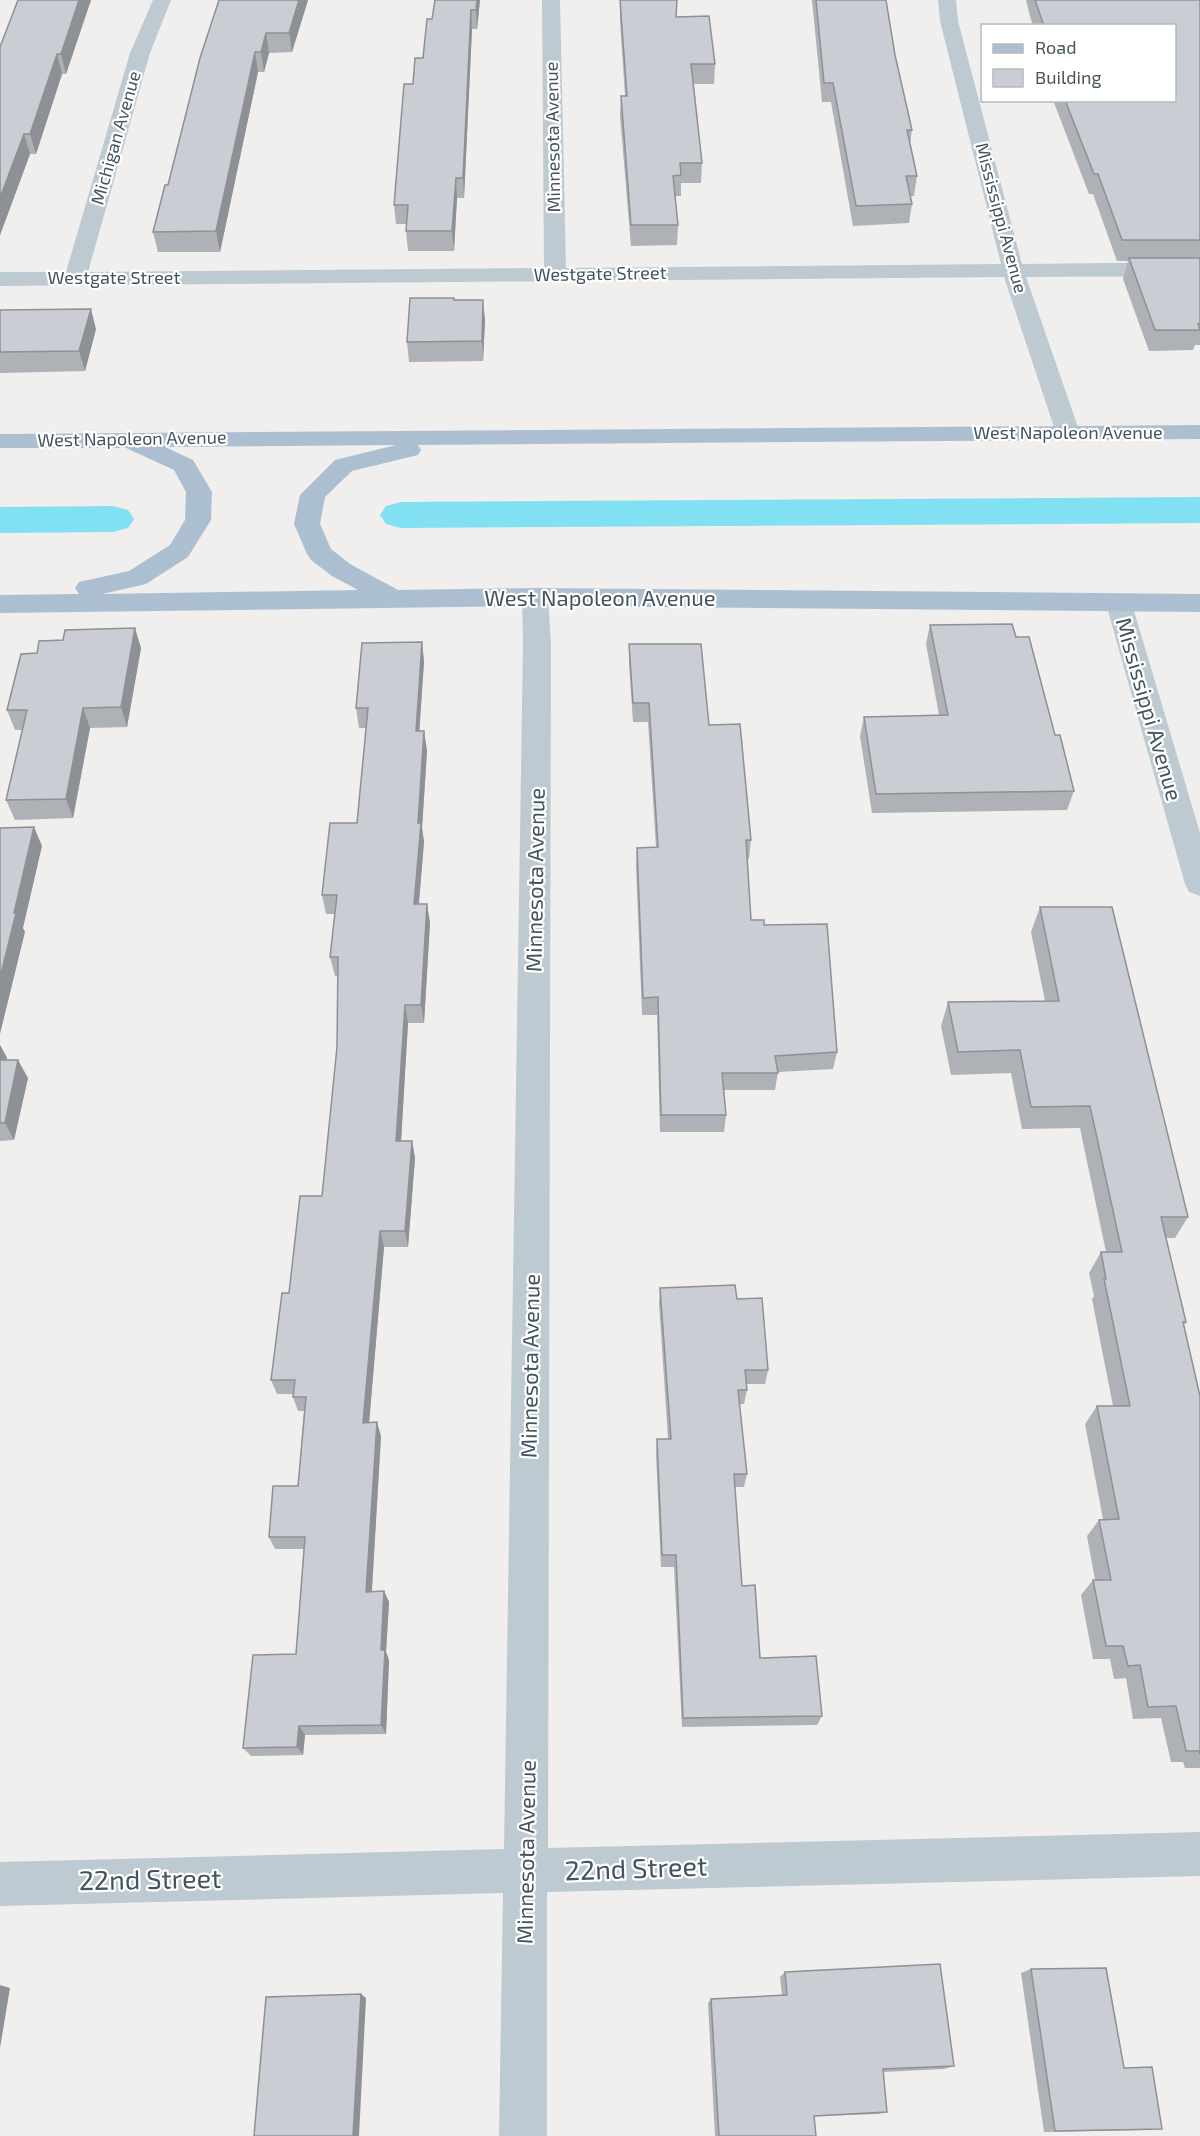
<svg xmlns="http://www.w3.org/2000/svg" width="1200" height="2136" viewBox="0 0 1200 2136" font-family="'Exo 2',sans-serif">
  <rect width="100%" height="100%" fill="#f1eeee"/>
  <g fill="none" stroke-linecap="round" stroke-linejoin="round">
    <g fill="#82e0f3" fill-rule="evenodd">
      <polygon points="1200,497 1200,523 401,528 386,524 380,515 386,506 401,502"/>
      <polygon points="113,506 128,510 134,519 128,528 113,532 0,533 0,507"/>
    </g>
    <g fill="#becad2" fill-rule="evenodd">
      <polygon points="153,0 171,0 150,53 88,272 544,268 542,0 560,0 566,268 1001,264 940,21 938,0 956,0 958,21 1022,264 1200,262 1200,276 1026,277 1080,433 1077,438 1068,440 1059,438 1056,433 1004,277 0,286 0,272 66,272 130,53"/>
      <polygon points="535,588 544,591 548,597 551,644 548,1848 1200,1832 1200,1876 547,1892 547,2136 499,2136 503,1893 0,1906 0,1862 504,1849 523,644 522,597 526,591"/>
      <polygon points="1119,595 1128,598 1132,604 1200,833 1200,896 1189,892 1185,884 1106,604 1110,598"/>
    </g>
    <path fill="#acbfd0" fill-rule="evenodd" d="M1200,425V439L418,445L421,450L418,455L352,471L325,497L320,524L331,549L350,564L398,590L535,588L1200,594V612L535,606L0,613V595L79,594L75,588L79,582L129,571L170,545L185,520L186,492L174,470L126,448H0V434ZM396,445L335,460L300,495L294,524L307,554L311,560L332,576L358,590L102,594L146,584L188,557L211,520L212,492L196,465L193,460L165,447Z"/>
  </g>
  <g fill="#aeb1b6">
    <polygon points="91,0 66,74 62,74 36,154 30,154 0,235 0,47"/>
    <polygon points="219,0 308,0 292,52 269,53 264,72 258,72 220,252 158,252 153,232 168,185"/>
    <polygon points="480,0 477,29 472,29 464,198 457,198 454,251 408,251 406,231 406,224 396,224 394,205 413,84 423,58 432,19"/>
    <polygon points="620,0 677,17 715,64 714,84 694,84 702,163 701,183 681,183 681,196 675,196 678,225 677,245 631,246 620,116 621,96 625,96 620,21"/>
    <polygon points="812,0 886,0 895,55 912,130 910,145 917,176 914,196 910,196 912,204 909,223 853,226 831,102 822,102"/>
    <polygon points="1026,0 1200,0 1200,345 1195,345 1193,350 1149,351 1123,279 1128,261 1117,261 1093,194 1089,194 1053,100 1174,100 1174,26 1033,26 1030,16"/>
    <polygon points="454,300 485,320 483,361 409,362 407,342"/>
    <polygon points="0,310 96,329 85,371 0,373"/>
    <polygon points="930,625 1016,637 1055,735 1074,791 1067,810 872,813 860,736 864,717 939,715 926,644"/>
    <polygon points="422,642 424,662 419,731 424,731 427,751 422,828 424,842 419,904 427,904 430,923 424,1023 408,1023 401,1141 412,1141 415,1158 408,1247 384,1247 369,1422 381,1436 372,1591 384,1591 389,1602 386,1652 389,1660 386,1734 305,1735 303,1755 251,1756 243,1748 296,1654 304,1549 275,1549 269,1537 298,1486 304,1411 298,1411 293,1397 293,1394 277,1394 271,1380 289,1293 322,1196 337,1047 338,976 335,976 330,957 335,914 326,914 322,895 357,823 366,728 359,728 356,708"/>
    <polygon points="629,644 709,725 751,840 749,859 747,859 751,920 764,925 837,1052 833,1069 778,1072 775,1090 724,1090 726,1115 724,1132 660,1132 657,1015 642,1015 636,866 637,848 656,847 648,722 633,722 629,664"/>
    <polygon points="141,648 127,727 90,728 73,818 15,820 6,800 22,730 15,730 7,710"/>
    <polygon points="1040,907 1188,1217 1175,1238 1166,1238 1186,1322 1184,1325 1200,1396 1200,1768 1185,1768 1183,1762 1171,1762 1161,1718 1133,1719 1126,1678 1114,1679 1110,1659 1093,1659 1081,1595 1093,1580 1095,1580 1087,1536 1099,1520 1103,1519 1085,1424 1097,1406 1113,1406 1092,1299 1094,1296 1089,1273 1101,1252 1106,1252 1080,1128 1022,1129 1011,1073 951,1075 941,1026 948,1002 1045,1001 1031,932"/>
    <polygon points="0,1045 7,1058 7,1060 28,1078 14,1140 0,1141"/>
    <polygon points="660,1288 737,1299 768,1370 765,1384 746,1384 747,1390 744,1404 739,1404 747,1474 744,1487 735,1487 742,1586 760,1658 822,1716 817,1725 682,1727 674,1567 661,1567 656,1453 657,1439 668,1439 659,1303"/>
    <polygon points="1031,1969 1124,2068 1149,2130 1044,2132 1021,1973"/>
    <polygon points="785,1972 954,2066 944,2069 883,2072 887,2112 879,2114 814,2116 816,2136 715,2136 708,2003 711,1999 782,1995 780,1977"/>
  </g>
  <g fill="#8d9094">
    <polygon points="79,0 91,0 66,74 61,54"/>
    <polygon points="299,0 308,0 292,52 289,33"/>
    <polygon points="477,0 480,0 477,29 476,10"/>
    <polygon points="471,10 472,29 464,198 463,178"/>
    <polygon points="266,33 269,53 264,72 261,52"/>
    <polygon points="255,52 258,72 220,252 216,231"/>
    <polygon points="57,54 62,74 36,154 30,134"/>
    <polygon points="24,134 30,154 0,235 0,198"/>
    <polygon points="456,178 457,198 454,251 452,231"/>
    <polygon points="483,300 485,320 483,361 482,341"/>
    <polygon points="91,309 96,329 85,371 79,351"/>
    <polygon points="135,628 141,648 127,727 121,707"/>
    <polygon points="422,642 424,662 418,751 416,731"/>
    <polygon points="83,708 90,728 73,818 66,799"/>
    <polygon points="424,731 427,751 422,828 424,842 417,923 414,904 418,823"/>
    <polygon points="34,827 42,846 23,928 25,932 0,1034 0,978 14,913"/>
    <polygon points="427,904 430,923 424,1023 421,1005"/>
    <polygon points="405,1005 408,1023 400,1158 396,1141"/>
    <polygon points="0,1045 7,1058 3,1078 0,1073"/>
    <polygon points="18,1060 28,1078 14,1140 5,1123"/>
    <polygon points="412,1141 415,1158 408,1247 405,1231"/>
    <polygon points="380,1231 384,1247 368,1436 363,1423"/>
    <polygon points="377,1422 381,1436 371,1603 366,1592"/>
    <polygon points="384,1591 389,1602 386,1652 389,1660 386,1734 381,1725 381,1650"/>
    <polygon points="299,1726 305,1735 303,1755 297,1747"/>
    <polygon points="0,1985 10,1988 0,2048"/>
    <polygon points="361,1994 366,1998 359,2136 353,2136"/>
  </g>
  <g fill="#caced4" stroke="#8d9094" stroke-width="1.5">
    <polygon points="18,0 79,0 61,54 57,54 30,134 24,134 0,198 0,47"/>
    <polygon points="219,0 299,0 289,33 266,33 261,52 255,52 216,231 153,232 165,185 168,185 200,58"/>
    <polygon points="435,0 477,0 476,10 471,10 463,178 456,178 452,231 406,231 408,205 394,205 404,84 413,84 415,58 423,58 427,19 432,19"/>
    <polygon points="620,0 677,0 676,17 709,16 715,64 691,64 702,163 680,163 681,175 673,176 678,225 631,225 621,96 627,96"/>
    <polygon points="816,0 886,0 895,55 912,130 907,130 917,176 906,176 912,204 856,206 833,83 824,83"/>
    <polygon points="1035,0 1200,0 1200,240 1122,240 1098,174 1094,174 1065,100 1174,100 1174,26 1044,26"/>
    <polygon points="1129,258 1200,258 1200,324 1198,324 1200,330 1155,330"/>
    <polygon points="410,298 454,298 454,300 483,300 482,341 407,342"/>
    <polygon points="91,309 79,351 0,352 0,310"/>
    <polygon points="1012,624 1016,637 1029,637 1055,735 1060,735 1074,791 876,794 864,717 948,715 930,625"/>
    <polygon points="135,628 121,707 83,708 66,799 6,800 27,710 7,710 21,654 37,653 39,641 63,640 65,630"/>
    <polygon points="422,642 416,731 424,731 418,823 421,823 414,904 427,904 421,1005 405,1005 396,1141 412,1141 405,1231 380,1231 363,1423 377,1422 366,1592 384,1591 381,1650 385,1650 381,1725 299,1726 297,1747 243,1748 253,1655 296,1654 305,1537 269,1537 273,1486 298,1486 306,1397 293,1397 295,1380 271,1380 282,1293 289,1293 300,1196 322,1196 337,1047 338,957 330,957 337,895 322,895 330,823 357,823 368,708 356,708 362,643"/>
    <polygon points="629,644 701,644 709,725 740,724 751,840 746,840 751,920 764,920 764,925 827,924 837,1052 775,1056 778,1073 722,1073 726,1115 661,1115 658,997 643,998 637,848 658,847 649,703 633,703"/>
    <polygon points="34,827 14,913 16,913 0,978 0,828"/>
    <polygon points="1040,907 1112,907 1188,1217 1161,1217 1186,1322 1183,1322 1200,1396 1200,1754 1199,1751 1186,1751 1176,1706 1148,1707 1140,1665 1128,1666 1123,1646 1106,1646 1093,1580 1111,1580 1099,1520 1119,1519 1097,1406 1130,1406 1104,1279 1106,1279 1101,1252 1122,1252 1090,1106 1031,1107 1020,1050 958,1052 948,1002 1059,1001"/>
    <polygon points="0,1060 18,1060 5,1123 0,1123"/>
    <polygon points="735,1285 737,1299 762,1298 768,1370 745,1370 747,1390 738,1390 747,1474 734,1474 742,1586 755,1585 760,1658 816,1656 822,1716 683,1718 676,1555 662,1555 657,1439 671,1439 660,1288"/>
    <polygon points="940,1964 954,2066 883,2069 887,2112 814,2116 816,2136 719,2136 711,1999 787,1995 785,1972"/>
    <polygon points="1106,1968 1124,2068 1152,2067 1162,2129 1055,2131 1031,1969"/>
    <polygon points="361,1994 353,2136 254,2136 266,1997"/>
  </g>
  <g text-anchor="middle" stroke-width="4.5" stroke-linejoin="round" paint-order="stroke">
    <g font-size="18" fill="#45535d" stroke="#fff">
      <text transform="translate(553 137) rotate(-91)" y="6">Minnesota Avenue</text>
      <text transform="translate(116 138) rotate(-74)" y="6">Michigan Avenue</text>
      <text transform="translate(1001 218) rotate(75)" y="6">Mississippi Avenue</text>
      <text transform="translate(600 274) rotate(-1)" y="6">Westgate Street</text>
      <text x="114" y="284">Westgate Street</text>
      <text x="1068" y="439">West Napoleon Avenue</text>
      <text transform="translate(132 439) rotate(-1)" y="6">West Napoleon Avenue</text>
    </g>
    <g font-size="22" fill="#45535d" stroke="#fff">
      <text x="600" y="606">West Napoleon Avenue</text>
      <text transform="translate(1149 709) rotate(74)" y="8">Mississippi Avenue</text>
      <text transform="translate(535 880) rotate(-89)" y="8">Minnesota Avenue</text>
      <text transform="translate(530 1366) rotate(-89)" y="8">Minnesota Avenue</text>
      <text transform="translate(526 1852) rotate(-89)" y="8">Minnesota Avenue</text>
    </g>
    <g font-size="27" fill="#45535d" stroke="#fff">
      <text transform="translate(636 1869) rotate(-2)" y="9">22nd Street</text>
      <text transform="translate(150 1880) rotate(-1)" y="9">22nd Street</text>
    </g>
  </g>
  <rect x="981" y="24" width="195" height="78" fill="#ffffff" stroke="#b5babe" stroke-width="1.5"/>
  <rect x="993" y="44" width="30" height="9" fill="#acbfd0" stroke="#b5babe" stroke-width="1.5"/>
  <text x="1035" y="54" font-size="18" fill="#45535d">Road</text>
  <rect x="993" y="69" width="30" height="18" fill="#caced4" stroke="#b5babe" stroke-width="1.5"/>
  <text x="1035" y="84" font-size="18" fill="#45535d">Building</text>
</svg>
